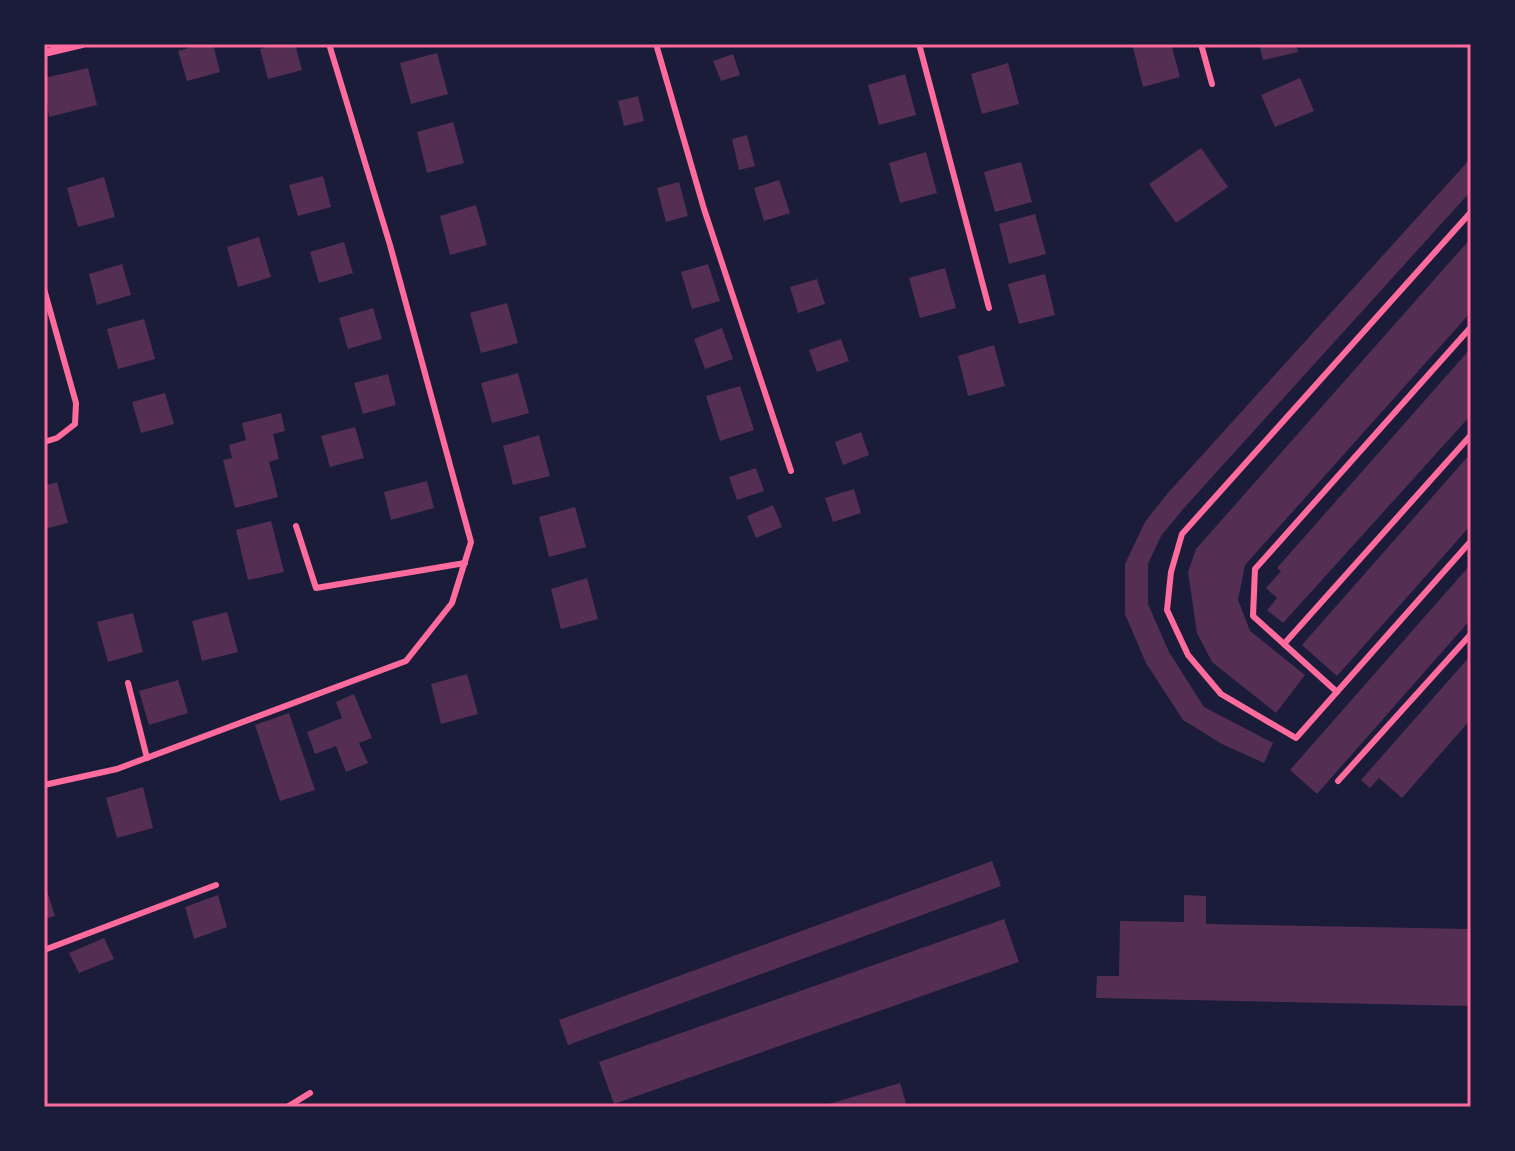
<svg xmlns="http://www.w3.org/2000/svg" width="1515" height="1151" viewBox="0 0 1515 1151" font-family="'Times New Roman',serif">
  <rect width="100%" height="100%" fill="#1b1b3a"/>
  <g fill="#542f53">
    <polygon points="202,44 213,44 220,72 187,81 178,51"/>
    <polygon points="276,44 295,44 302,70 268,79 260,49"/>
    <polygon points="1142,44 1171,44 1180,77 1143,87 1133,47"/>
    <polygon points="1259,44 1296,44 1298,52 1263,60"/>
    <polygon points="437,53 448,94 411,104 400,63"/>
    <polygon points="733,54 740,75 721,81 713,61"/>
    <polygon points="1008,63 1019,104 982,114 971,74"/>
    <polygon points="88,68 97,105 49,117 44,78"/>
    <polygon points="905,74 916,115 879,125 868,85"/>
    <polygon points="1300,78 1314,111 1275,127 1261,95"/>
    <polygon points="638,96 644,121 624,126 618,101"/>
    <polygon points="453,122 464,163 427,173 417,132"/>
    <polygon points="747,135 755,166 739,170 732,139"/>
    <polygon points="1201,148 1228,187 1176,223 1149,184"/>
    <polygon points="926,152 937,193 900,203 889,163"/>
    <polygon points="1471,158 1471,191 1184,508 1161,536 1148,564 1148,604 1169,652 1204,707 1273,743 1264,763 1222,744 1183,720 1146,663 1125,614 1125,564 1145,522 1167,494"/>
    <polygon points="1021,162 1032,202 995,212 984,172"/>
    <polygon points="323,176 331,207 298,216 289,185"/>
    <polygon points="104,177 115,217 78,227 67,188"/>
    <polygon points="779,180 790,213 764,221 754,188"/>
    <polygon points="679,182 688,216 666,222 657,188"/>
    <polygon points="476,205 487,245 450,255 440,216"/>
    <polygon points="1035,214 1046,254 1009,264 999,224"/>
    <polygon points="259,237 271,277 238,287 227,247"/>
    <polygon points="1471,238 1471,312 1245,565 1238,600 1250,631 1305,675 1276,713 1212,662 1197,633 1188,572 1196,549"/>
    <polygon points="344,242 353,273 319,283 310,252"/>
    <polygon points="122,264 131,295 97,305 89,274"/>
    <polygon points="708,264 720,301 692,309 681,272"/>
    <polygon points="945,268 956,308 920,318 909,278"/>
    <polygon points="1045,274 1055,315 1019,324 1008,284"/>
    <polygon points="817,279 825,304 798,313 790,287"/>
    <polygon points="507,303 518,343 481,353 470,313"/>
    <polygon points="373,308 382,339 348,349 339,318"/>
    <polygon points="144,319 155,359 118,369 107,329"/>
    <polygon points="722,328 733,359 705,369 694,339"/>
    <polygon points="841,339 849,361 817,372 809,350"/>
    <polygon points="994,345 1005,386 968,396 958,356"/>
    <polygon points="1471,348 1471,415 1283,623 1267,610 1277,598 1266,588 1281,571 1277,568"/>
    <polygon points="518,373 529,413 492,423 481,383"/>
    <polygon points="388,374 396,405 363,414 354,383"/>
    <polygon points="740,386 754,430 720,441 706,396"/>
    <polygon points="165,393 174,424 141,433 132,402"/>
    <polygon points="281,413 285,431 273,434 279,459 269,462 278,497 235,508 223,460 232,458 229,445 246,440 242,423"/>
    <polygon points="355,427 364,458 330,467 321,436"/>
    <polygon points="861,432 869,455 843,465 835,442"/>
    <polygon points="539,435 550,476 513,485 503,446"/>
    <polygon points="1471,453 1471,525 1337,676 1302,645"/>
    <polygon points="756,468 764,491 737,500 729,477"/>
    <polygon points="427,481 434,508 391,520 384,492"/>
    <polygon points="57,482 68,523 44,529 44,486"/>
    <polygon points="854,489 861,513 833,522 825,498"/>
    <polygon points="773,505 782,527 756,538 747,516"/>
    <polygon points="575,507 586,547 549,557 539,517"/>
    <polygon points="271,521 284,572 248,580 236,530"/>
    <polygon points="1471,564 1471,619 1317,794 1290,770"/>
    <polygon points="587,578 598,619 561,629 551,589"/>
    <polygon points="227,612 238,652 202,661 192,621"/>
    <polygon points="133,613 143,652 108,662 97,622"/>
    <polygon points="1471,655 1471,719 1402,798 1379,778 1370,788 1361,780"/>
    <polygon points="467,674 478,714 441,724 431,684"/>
    <polygon points="178,680 188,713 149,725 139,691"/>
    <polygon points="354,694 372,738 359,743 368,763 346,772 336,746 315,754 307,732 342,718 336,702"/>
    <polygon points="289,713 315,790 280,801 255,725"/>
    <polygon points="143,787 153,828 117,838 106,798"/>
    <polygon points="992,861 1001,886 568,1045 559,1020"/>
    <polygon points="44,882 55,916 44,919"/>
    <polygon points="218,895 227,927 194,939 185,907"/>
    <polygon points="1184,895 1206,896 1206,924 1471,929 1471,1006 1096,998 1097,976 1119,976 1120,921 1184,922"/>
    <polygon points="1004,919 1019,962 614,1104 599,1062"/>
    <polygon points="104,938 114,959 79,973 69,953"/>
    <polygon points="900,1083 907,1107 822,1107 822,1106"/>
  </g>
  <g fill="none" stroke-linecap="round" stroke-linejoin="round">
    <g stroke="#ff6b9d" stroke-width="6">
      <polyline points="656,44 704,209 791,471"/>
      <polyline points="919,44 989,308"/>
      <polyline points="1201,44 1212,84"/>
      <polyline points="1471,212 1182,534 1171,572 1167,610 1188,655 1221,694 1296,738 1471,541"/>
      <polyline points="44,289 76,403 75,424 57,438 44,442"/>
      <polyline points="296,526 316,588 465,563"/>
      <polyline points="1284,644 1471,435"/>
      <polyline points="128,683 147,758"/>
      <polyline points="1337,692 1253,616 1255,569 1471,327"/>
      <polyline points="1338,781 1471,634"/>
      <polyline points="44,785 117,769 406,661 452,603 471,542 390,245 329,44"/>
      <polyline points="44,950 216,885"/>
      <polyline points="287,1107 310,1093"/>
    </g>
    <polyline stroke="#ff6b9d" stroke-width="8" points="44,53 82,44"/>
  </g>
  <rect width="1515" height="1151" fill="none" stroke="#1b1b3a" stroke-width="92"/>
  <rect x="46" y="46" width="1423" height="1059" fill="none" stroke="#ff6b9d" stroke-width="3"/>
</svg>
